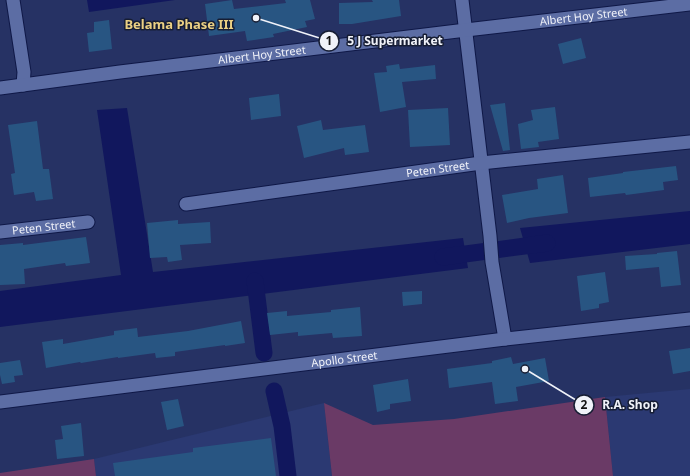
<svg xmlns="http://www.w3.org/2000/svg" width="690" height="476" viewBox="0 0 690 476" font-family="'Noto Sans',sans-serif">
  <rect width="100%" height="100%" fill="#263264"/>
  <g fill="#2b3972">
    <polygon points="690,389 690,476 613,476 605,397"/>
    <polygon points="324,403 332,476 96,476 94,459"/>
  </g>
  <g fill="#6a3a66">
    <polygon points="605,397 613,476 332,476 324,403 373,425 454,419"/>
    <polygon points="94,459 96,476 0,476 0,473"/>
  </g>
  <g fill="#11175d">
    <polygon points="87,0 175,0 89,12"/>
    <polygon points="127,108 153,272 463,238 468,268 0,327 0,291 121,275 97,110"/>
    <polygon points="690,211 690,244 530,263 520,228"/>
  </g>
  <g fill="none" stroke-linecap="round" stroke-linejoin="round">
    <g stroke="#11175d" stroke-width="17">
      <polyline points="443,257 547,243"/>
      <polyline points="255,281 264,353"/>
      <polyline points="274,391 282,426 288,476"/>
    </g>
  </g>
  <g fill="#285582">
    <polygon points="232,0 234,9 286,3 285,0 310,0 315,19 305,21 307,27 273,34 274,37 247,41 245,31 209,36 205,4"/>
    <polygon points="372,0 399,0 401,16 352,24 339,24 339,3 373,2"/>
    <polygon points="109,20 112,49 89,52 87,33 94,32 94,22"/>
    <polygon points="581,38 586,58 563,64 558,44"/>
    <polygon points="399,64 400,69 435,65 436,79 402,82 406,107 380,112 374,73 387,72 386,66"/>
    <polygon points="279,94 281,116 251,120 249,98"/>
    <polygon points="505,103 510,150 503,151 490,105"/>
    <polygon points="555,107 559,139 538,142 539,147 521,149 518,124 533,120 531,110"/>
    <polygon points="448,108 450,145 410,147 408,110"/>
    <polygon points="321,120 323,130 365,125 369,152 345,155 344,148 304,158 297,126"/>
    <polygon points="37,121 43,169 49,169 53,199 36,201 34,192 14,195 11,174 15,173 8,125"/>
    <polygon points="676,166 678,180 663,182 664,190 626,195 625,193 590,197 588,178 623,173 623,172"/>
    <polygon points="563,175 568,213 529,218 507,223 502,195 538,189 537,179"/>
    <polygon points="178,220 178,224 210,222 211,243 180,245 182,260 168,262 167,257 150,258 147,223"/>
    <polygon points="86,237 90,263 66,266 65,263 24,269 25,284 0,285 0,245 23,243 23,245"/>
    <polygon points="677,251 681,285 661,287 659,267 626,270 625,256 657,254 657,253"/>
    <polygon points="605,272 609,302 599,304 599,308 581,311 577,276"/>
    <polygon points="422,291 422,304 403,306 402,292"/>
    <polygon points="360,307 362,336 333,338 332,333 298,336 298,332 270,335 267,313 287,311 287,316 331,312 331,310"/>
    <polygon points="241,321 245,343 225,346 225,345 175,352 175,356 156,358 155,353 118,358 118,357 81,363 80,362 46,368 42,342 63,339 63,344 114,335 114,331 137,328 138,337 188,331"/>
    <polygon points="690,348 690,371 673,374 669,351"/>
    <polygon points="511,357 513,364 545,358 549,381 516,387 518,401 495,404 492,382 449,388 447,369 492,363 492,361"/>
    <polygon points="20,360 23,375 14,376 15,382 2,384 0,375 0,363"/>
    <polygon points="408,379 411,401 390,404 390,409 377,412 373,385"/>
    <polygon points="178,399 184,426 167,430 161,402"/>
    <polygon points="81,423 84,456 57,459 55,440 63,439 61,426"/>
    <polygon points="271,438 276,476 115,476 113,463 193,452 193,448"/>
  </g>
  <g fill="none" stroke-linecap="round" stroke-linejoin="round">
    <defs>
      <g id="street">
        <polyline points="13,0 24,72 23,85"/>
        <polyline points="462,0 490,236 492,262 505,339"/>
        <path id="s1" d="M0,88L120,72L466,30L690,4"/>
        <path id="s2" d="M186,204L481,163L690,142"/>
        <path id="s3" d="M0,232L88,222"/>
        <path id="s4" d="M0,402L505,339L690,319"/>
      </g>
    </defs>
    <use href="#street" stroke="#0f1847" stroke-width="15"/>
    <use href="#street" stroke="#5c6da4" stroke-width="13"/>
  </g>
  <g text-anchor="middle" stroke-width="3" stroke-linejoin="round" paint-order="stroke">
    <g font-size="11" fill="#f0f2f9" stroke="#161d33">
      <text dy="4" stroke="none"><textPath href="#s1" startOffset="588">Albert Hoy Street</textPath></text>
      <text dy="4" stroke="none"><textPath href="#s1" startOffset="264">Albert Hoy Street</textPath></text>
      <text dy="4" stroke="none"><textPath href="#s2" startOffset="254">Peten Street</textPath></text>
      <text dy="4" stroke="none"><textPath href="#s3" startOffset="44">Peten Street</textPath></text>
      <text dy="4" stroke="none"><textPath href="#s4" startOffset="347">Apollo Street</textPath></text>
    </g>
    <g font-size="13" font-weight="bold" fill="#ebd084" stroke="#161d33">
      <text x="179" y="29">Belama Phase III</text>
    </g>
  </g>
  <path fill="none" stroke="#f0f2f9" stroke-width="1.5" d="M256 18L329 41M525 369L584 405"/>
  <g fill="#f0f2f9" stroke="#161d33" stroke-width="1.5">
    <circle cx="256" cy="18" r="4"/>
    <circle cx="525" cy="369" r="4"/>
    <circle cx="329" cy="41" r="10"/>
    <circle cx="584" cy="405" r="10"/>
  </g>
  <g font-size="12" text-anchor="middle" font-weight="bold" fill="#111">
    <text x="329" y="45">1</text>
    <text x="584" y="409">2</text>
  </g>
  <g font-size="12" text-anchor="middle" font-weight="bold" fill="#f0f2f9" stroke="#161d33" stroke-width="3" stroke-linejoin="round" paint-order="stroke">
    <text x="395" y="45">5 J Supermarket</text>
    <text x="630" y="409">R.A. Shop</text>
  </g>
</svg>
